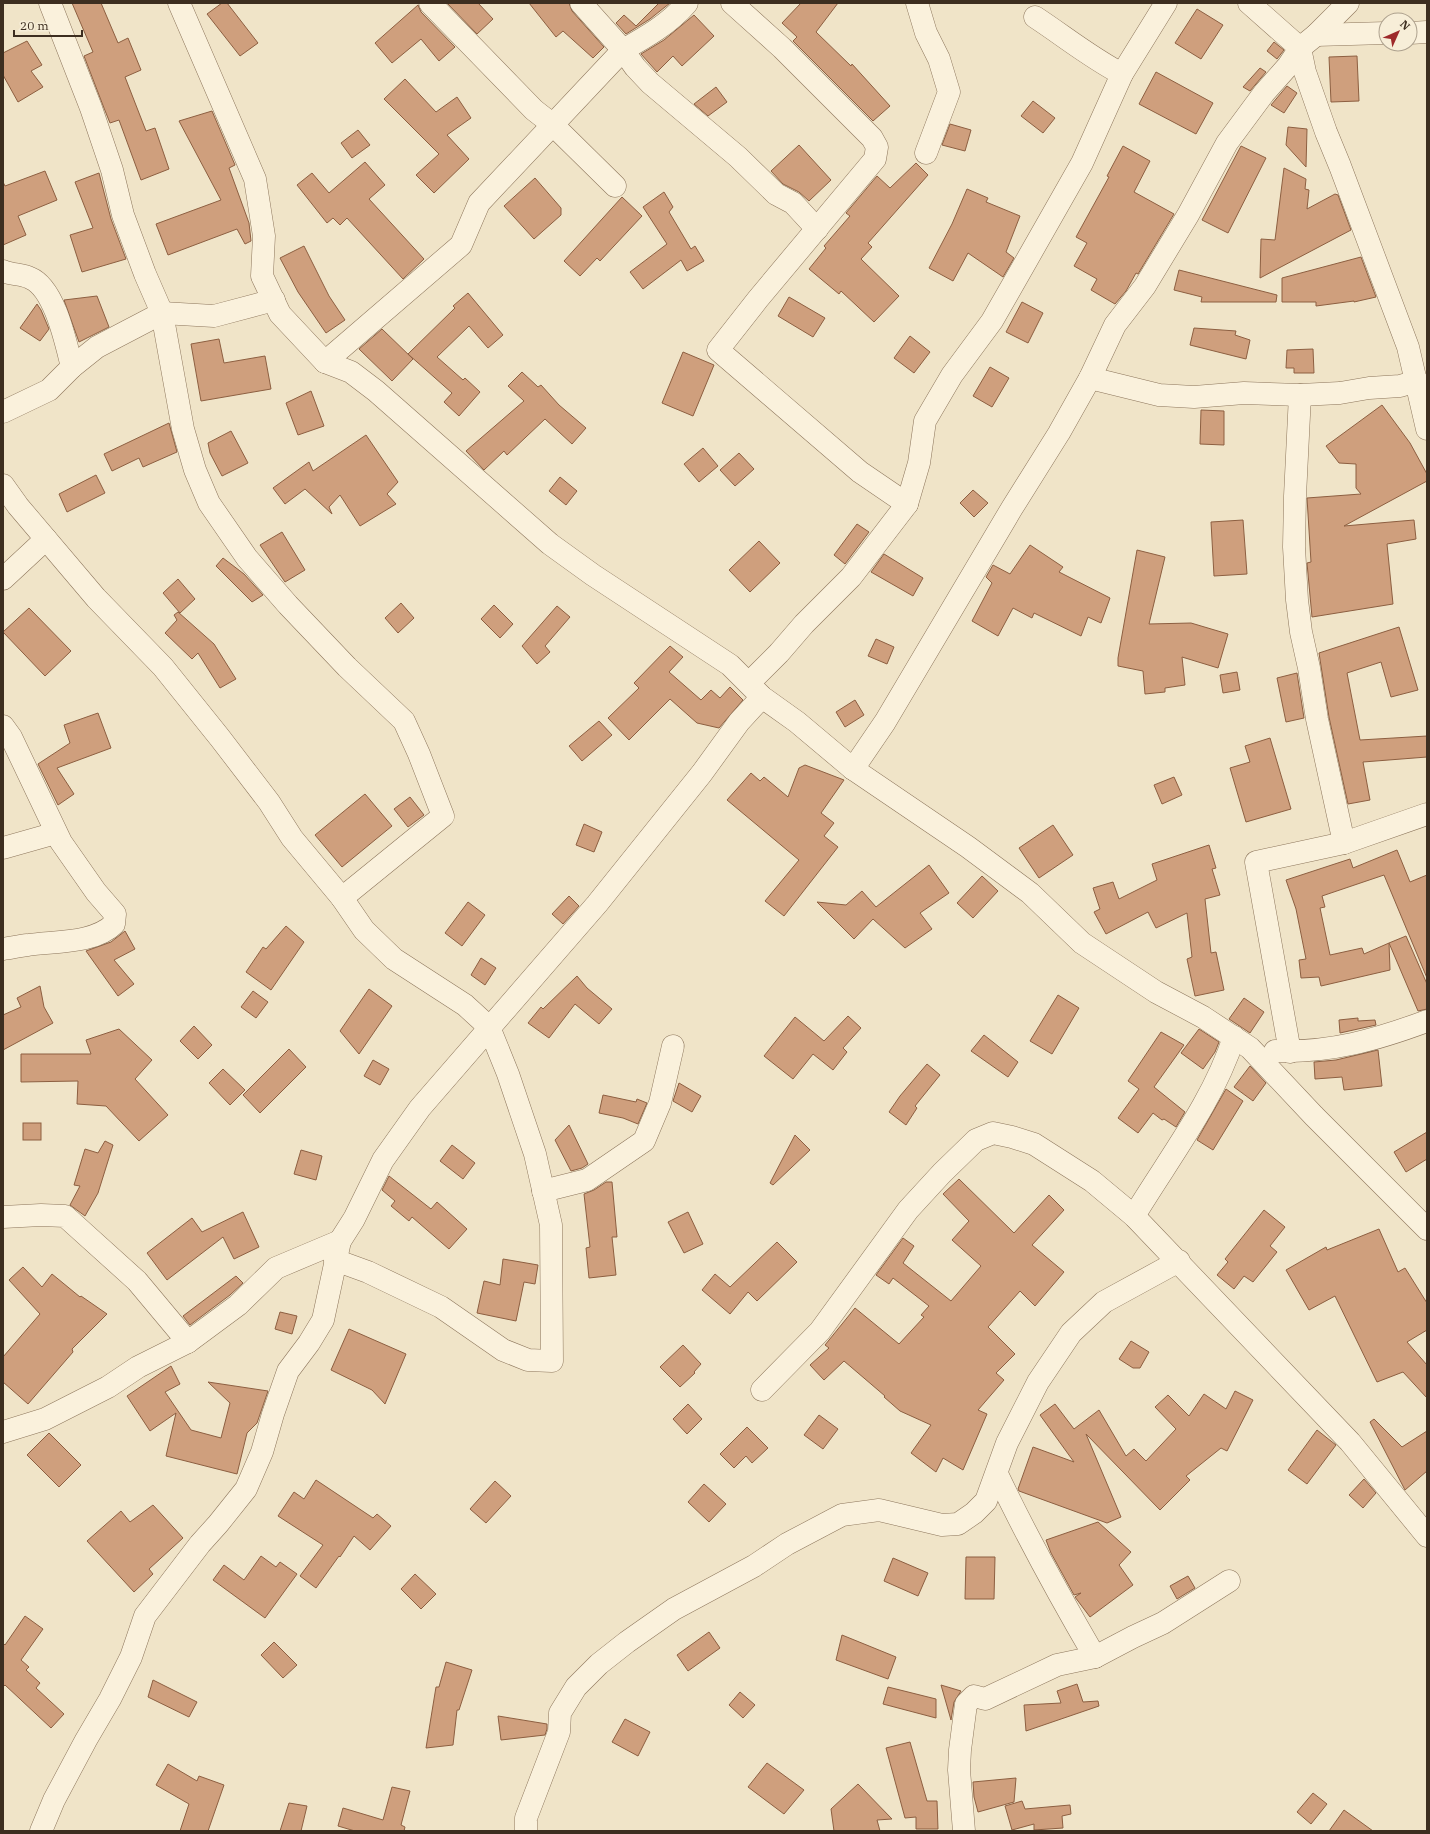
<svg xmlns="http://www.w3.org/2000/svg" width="1430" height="1834" viewBox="0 0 1430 1834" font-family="'IBM Plex Serif',serif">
  <rect width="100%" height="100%" fill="#f0e4c8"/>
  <g fill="#cf9f7d" stroke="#8d5f41">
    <polygon points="72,3 101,3 118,43 128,38 141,70 125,77 146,131 155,128 169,169 141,180 119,120 110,123 104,108 84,56 93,52"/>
    <polygon points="222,3 227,3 258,43 240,56 207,14"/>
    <polygon points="447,3 478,3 493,19 477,34"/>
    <polygon points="529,3 569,3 572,11 604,47 593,58 563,31 556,37"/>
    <polygon points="659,3 670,3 650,19 626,34 616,23 624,15 636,26"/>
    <polygon points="801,3 838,3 816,32 851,66 852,64 890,106 873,121 793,41 797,37 782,23"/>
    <polygon points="418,5 421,12 455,47 439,61 421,39 392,63 375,43"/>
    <polygon points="1197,9 1223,25 1201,59 1175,43"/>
    <polygon points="694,15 714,36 682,66 673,56 657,72 641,54 664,40"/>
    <polygon points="27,41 42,65 31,71 43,87 18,102 3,75 3,53"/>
    <polygon points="1274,42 1284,50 1277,59 1267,51"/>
    <polygon points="1357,56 1359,101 1331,102 1329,57"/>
    <polygon points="1260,68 1266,72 1250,91 1243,87"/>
    <polygon points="1156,72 1213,103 1196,134 1139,104"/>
    <polygon points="405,79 436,112 457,97 471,118 447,135 469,159 434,193 416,175 439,154 384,99"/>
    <polygon points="1287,86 1297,93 1284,113 1271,105"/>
    <polygon points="716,87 727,102 708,116 694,104"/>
    <polygon points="1033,101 1055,118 1043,133 1021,116"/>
    <polygon points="212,111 235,165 229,168 249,223 251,241 245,244 237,229 168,255 156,224 221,200 179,121"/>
    <polygon points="950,124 971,130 965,151 942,145"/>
    <polygon points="1288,127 1307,129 1306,167 1286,145"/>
    <polygon points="358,130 370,145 352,158 341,143"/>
    <polygon points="799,145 831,180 809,201 799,192 783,184 771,171"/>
    <polygon points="1123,146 1150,161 1134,192 1174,214 1138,274 1136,273 1126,291 1115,304 1091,290 1097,279 1074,266 1087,243 1076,237 1109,177 1107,176"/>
    <polygon points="1241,146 1266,158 1228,233 1202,220"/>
    <polygon points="365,162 385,185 369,199 424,259 403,279 347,218 340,225 333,218 327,223 297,185 312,173 329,193"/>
    <polygon points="916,163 928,175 868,243 872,247 861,259 899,296 874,322 841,291 839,294 809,269 826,248 824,246 850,216 846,213 877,176 890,188"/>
    <polygon points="1284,168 1306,179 1305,189 1309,190 1307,209 1335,194 1338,195 1351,230 1260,278 1261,239 1275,240"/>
    <polygon points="45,171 57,200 18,216 26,235 3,245 3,182 5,186"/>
    <polygon points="99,173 111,219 126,259 82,272 70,235 93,228 75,182"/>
    <polygon points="535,178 561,208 561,215 534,239 504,206"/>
    <polygon points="967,189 988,198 986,202 1020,216 1006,252 1014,258 1003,277 968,253 953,281 929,268 952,224"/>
    <polygon points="664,192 673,207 669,212 691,249 695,246 704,261 687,271 681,260 643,289 630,272 667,244 643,207"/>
    <polygon points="622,197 642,216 600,261 597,258 580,276 564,261"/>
    <polygon points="304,246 329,296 345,320 326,333 298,292 280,258"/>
    <polygon points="1361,257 1376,297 1354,302 1354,301 1316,306 1316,302 1282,302 1282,278"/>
    <polygon points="1179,270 1277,295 1276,302 1201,302 1202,297 1174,290"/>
    <polygon points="468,293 503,335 488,348 469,326 437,357 463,380 465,378 480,392 459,416 444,402 452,393 408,354 455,308 453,306"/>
    <polygon points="97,296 109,327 79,342 64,300"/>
    <polygon points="789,297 825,318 813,337 778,316"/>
    <polygon points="1022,302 1043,313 1028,343 1006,332"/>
    <polygon points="37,304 41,310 49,329 40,341 20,328"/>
    <polygon points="1194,328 1236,331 1235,335 1250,340 1246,359 1190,345"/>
    <polygon points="382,329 413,359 392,381 359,349"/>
    <polygon points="910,336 930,352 914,373 894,358"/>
    <polygon points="219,339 224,363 265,356 271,389 201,401 191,344"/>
    <polygon points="1313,349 1314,373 1294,373 1294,368 1286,368 1287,350"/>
    <polygon points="683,352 714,365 693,416 662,403"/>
    <polygon points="990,367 1009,378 992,407 973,396"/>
    <polygon points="522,372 538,387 541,385 559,405 586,428 572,444 545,419 507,455 504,451 484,470 466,451 524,401 508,386"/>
    <polygon points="311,391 324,426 298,435 286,403"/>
    <polygon points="1382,405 1410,443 1427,474 1427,481 1344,526 1414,520 1416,539 1387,544 1393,604 1312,617 1307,563 1311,562 1307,498 1361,494 1356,488 1356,464 1339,463 1326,446"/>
    <polygon points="1201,410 1224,411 1224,445 1200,444"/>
    <polygon points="169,423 177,452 143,467 139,458 112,471 104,454"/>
    <polygon points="231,431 248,463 222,476 210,453 208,443"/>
    <polygon points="366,435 398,482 387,494 396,504 360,526 340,495 329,507 332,514 305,489 285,504 273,488 309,462 313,471"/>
    <polygon points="703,448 718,466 699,482 684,464"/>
    <polygon points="739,453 754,469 735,486 720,470"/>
    <polygon points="96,475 105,493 67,512 59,494"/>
    <polygon points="560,477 577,491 566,505 549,491"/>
    <polygon points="973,490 988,503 974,517 960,503"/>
    <polygon points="1243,520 1247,574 1214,576 1211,522"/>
    <polygon points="857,524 869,532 845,564 834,555"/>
    <polygon points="282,532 305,570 285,582 260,545"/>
    <polygon points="759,541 780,563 750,592 729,570"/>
    <polygon points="1030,545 1063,567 1059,572 1110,598 1101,623 1088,617 1081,636 1034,613 1032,618 1013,608 998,636 972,621 992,583 986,577 993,565 1010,574"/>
    <polygon points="1137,550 1165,557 1149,624 1191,623 1228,634 1218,668 1182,657 1185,685 1165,688 1165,692 1145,694 1143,671 1118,666 1118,658"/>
    <polygon points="884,554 923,578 913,596 871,572"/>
    <polygon points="223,558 244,574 263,595 252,602 216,566"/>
    <polygon points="178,579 195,599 180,613 163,593"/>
    <polygon points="401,603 414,618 398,633 385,618"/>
    <polygon points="494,605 513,624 500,638 481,619"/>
    <polygon points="557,606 570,617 545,646 550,652 537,664 522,646"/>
    <polygon points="29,608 71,651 45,676 3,632"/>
    <polygon points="178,612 214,644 236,679 220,688 198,653 192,659 165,633 177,620 174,615"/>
    <polygon points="1399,627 1418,690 1391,697 1381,662 1347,673 1360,740 1427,736 1427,757 1363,762 1370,800 1348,804 1329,717 1319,653"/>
    <polygon points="876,639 894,647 887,664 868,656"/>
    <polygon points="670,646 683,657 669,672 701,700 711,690 720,698 730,687 743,700 719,728 697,723 670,699 629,740 608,718 639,688 634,683"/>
    <polygon points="1237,672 1240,690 1223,693 1220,675"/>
    <polygon points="1297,673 1304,718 1286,722 1277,678"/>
    <polygon points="855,700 864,715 845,727 836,712"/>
    <polygon points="98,713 111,748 57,768 74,794 58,805 38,764 70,743 64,725"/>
    <polygon points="599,721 612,735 582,761 569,746"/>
    <polygon points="1270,738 1291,809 1246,822 1230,768 1250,762 1245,746"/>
    <polygon points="805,765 844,780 821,813 834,823 824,836 838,847 784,916 765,901 799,860 727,800 751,773 760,781 764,777 788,797 799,768"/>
    <polygon points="1174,777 1182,795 1162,804 1154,785"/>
    <polygon points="365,794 392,826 342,867 315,835"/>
    <polygon points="410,797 424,815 408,827 394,809"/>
    <polygon points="584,824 602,832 594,852 576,845"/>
    <polygon points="1053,825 1073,855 1039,878 1019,848"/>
    <polygon points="1209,845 1216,868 1212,869 1220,895 1205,899 1211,953 1216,952 1224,990 1195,996 1187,959 1192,957 1187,913 1156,928 1148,912 1106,934 1094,912 1100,909 1093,888 1113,882 1119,899 1157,880 1152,864"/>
    <polygon points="1397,850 1410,882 1427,875 1427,978 1384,875 1322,896 1325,907 1320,908 1330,955 1362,948 1364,954 1389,943 1390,970 1321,986 1319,977 1301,978 1299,960 1306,959 1296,909 1286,880 1350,859 1353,868"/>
    <polygon points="929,865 949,893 920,913 932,929 905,948 873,919 854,939 817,902 846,905 862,891 876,907"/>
    <polygon points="982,876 998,891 973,918 957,903"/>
    <polygon points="569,896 579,906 563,924 552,914"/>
    <polygon points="468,902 485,915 462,946 445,933"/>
    <polygon points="286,926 304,942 271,990 246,972 263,947 266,949"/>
    <polygon points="125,931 135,949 114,960 134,984 118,996 86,951 111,942"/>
    <polygon points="1406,936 1427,984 1427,1009 1418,1011 1389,943"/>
    <polygon points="481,958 496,968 485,985 471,975"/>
    <polygon points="577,976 587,988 612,1009 599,1024 575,1004 549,1038 528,1023 541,1007 543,1009"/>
    <polygon points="40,986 44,1007 53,1023 3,1050 3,1015 21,1007 17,998"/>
    <polygon points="369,989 392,1006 359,1054 340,1031"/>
    <polygon points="253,991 268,1002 256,1018 241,1007"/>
    <polygon points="1058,995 1079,1008 1052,1054 1030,1041"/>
    <polygon points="1244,998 1264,1012 1250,1033 1229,1019"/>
    <polygon points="848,1016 861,1028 843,1048 847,1052 833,1070 813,1054 793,1079 764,1056 795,1017 824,1041"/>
    <polygon points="1358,1018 1358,1021 1375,1020 1376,1025 1340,1033 1339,1020"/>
    <polygon points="194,1026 212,1045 198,1059 180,1041"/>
    <polygon points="119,1029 152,1060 135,1079 168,1115 139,1141 106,1106 77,1104 78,1081 21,1082 21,1054 91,1054 86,1040"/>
    <polygon points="1199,1029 1219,1042 1215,1052 1203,1069 1181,1053"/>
    <polygon points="1161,1032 1184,1045 1154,1087 1185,1112 1176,1127 1164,1119 1162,1120 1153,1113 1138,1133 1118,1118 1139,1089 1128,1081"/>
    <polygon points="984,1035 1018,1062 1008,1077 971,1051"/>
    <polygon points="289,1049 306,1067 260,1113 243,1095"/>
    <polygon points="1378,1050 1382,1086 1344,1090 1342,1077 1315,1079 1314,1062 1336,1060"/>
    <polygon points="373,1060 389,1069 380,1085 364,1076"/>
    <polygon points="927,1064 940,1075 915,1106 917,1108 906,1125 889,1112 900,1096"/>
    <polygon points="1250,1066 1266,1083 1253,1101 1234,1087"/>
    <polygon points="223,1069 245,1090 230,1105 209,1083"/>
    <polygon points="679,1083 701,1096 692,1112 673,1101"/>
    <polygon points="1226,1089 1243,1101 1213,1150 1197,1140"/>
    <polygon points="603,1095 636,1102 637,1099 647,1103 638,1124 623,1118 599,1113"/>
    <rect x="23" y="1123" width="18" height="17"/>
    <polygon points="569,1125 588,1164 582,1168 571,1171 555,1140"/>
    <polygon points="1427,1132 1427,1159 1406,1172 1394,1152"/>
    <polygon points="795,1135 810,1150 773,1185 770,1183"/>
    <polygon points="105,1141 113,1145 98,1193 85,1216 70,1205 80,1186 74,1185 85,1149 98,1153"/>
    <polygon points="452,1145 475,1163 463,1179 440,1161"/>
    <polygon points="301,1150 322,1156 316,1180 294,1174"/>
    <polygon points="389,1176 431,1209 437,1202 467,1229 449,1249 412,1217 409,1221 391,1206 395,1201 382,1190"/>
    <polygon points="959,1179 1014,1233 1049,1195 1064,1210 1032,1245 1064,1272 1035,1306 1020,1291 988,1327 1015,1354 996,1373 1004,1380 978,1410 987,1414 963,1470 943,1458 936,1472 911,1453 931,1425 900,1411 884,1397 885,1396 844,1361 824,1380 810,1365 829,1348 825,1345 855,1308 899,1344 924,1317 921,1315 929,1306 893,1278 889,1284 876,1275 903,1238 914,1246 903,1263 951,1301 981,1266 952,1240 969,1221 943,1194"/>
    <polygon points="606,1182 612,1182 617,1237 612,1237 616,1275 589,1278 586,1248 590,1247 584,1194 594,1190"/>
    <polygon points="1264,1210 1285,1227 1270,1246 1277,1252 1253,1282 1244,1276 1234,1289 1217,1275 1228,1262 1225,1259"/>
    <polygon points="243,1212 259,1247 234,1259 223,1237 167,1280 147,1253 192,1218 202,1232"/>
    <polygon points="688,1212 703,1244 684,1253 668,1222"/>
    <polygon points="1379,1229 1398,1272 1405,1268 1427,1303 1427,1330 1407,1342 1427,1365 1427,1398 1403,1372 1377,1382 1335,1296 1309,1310 1286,1270 1326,1247 1327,1250"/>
    <polygon points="777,1242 797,1262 757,1301 748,1292 730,1314 702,1290 715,1274 730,1287"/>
    <polygon points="503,1259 538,1265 535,1284 524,1282 516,1321 477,1313 484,1281 500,1285"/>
    <polygon points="23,1267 42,1287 52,1274 80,1297 81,1296 107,1314 72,1349 73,1352 28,1404 3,1382 3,1357 40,1314 9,1280"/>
    <polygon points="236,1276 243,1283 230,1295 190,1325 183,1316"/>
    <polygon points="280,1312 297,1316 292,1334 275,1329"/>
    <polygon points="349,1329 406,1354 385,1404 372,1390 331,1370"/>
    <polygon points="1131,1341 1149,1352 1140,1368 1133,1368 1119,1359"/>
    <polygon points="683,1345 701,1364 694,1372 695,1373 680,1387 660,1367"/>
    <polygon points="171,1366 180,1384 165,1392 191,1430 221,1438 230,1403 208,1382 268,1391 257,1423 247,1433 237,1474 166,1456 176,1413 150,1431 127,1396"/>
    <polygon points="1235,1391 1253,1400 1227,1451 1221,1448 1186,1476 1190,1480 1160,1510 1086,1434 1121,1517 1107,1523 1019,1491 1018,1489 1033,1447 1074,1462 1040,1415 1055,1404 1074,1429 1099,1410 1126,1456 1134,1449 1146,1461 1176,1429 1155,1407 1168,1395 1189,1416 1204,1394 1226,1409"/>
    <polygon points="688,1404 702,1419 687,1434 673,1419"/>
    <polygon points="819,1415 838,1429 823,1449 804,1435"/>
    <polygon points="1374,1419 1402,1447 1427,1431 1427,1471 1405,1490 1370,1422"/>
    <polygon points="747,1427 768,1448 752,1463 746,1456 734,1468 720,1454"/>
    <polygon points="1317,1430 1336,1445 1307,1484 1288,1470"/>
    <polygon points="49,1433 81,1465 59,1487 27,1455"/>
    <polygon points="1364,1479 1376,1493 1363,1508 1349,1495"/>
    <polygon points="316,1480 373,1518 377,1514 391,1526 370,1550 354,1536 340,1557 339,1556 316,1588 300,1576 323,1545 278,1516 294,1492 304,1499"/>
    <polygon points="495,1481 511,1496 486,1523 470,1509"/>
    <polygon points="704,1484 726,1504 709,1522 688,1502"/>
    <polygon points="153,1505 183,1538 149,1569 153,1574 134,1592 87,1541 121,1511 130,1522"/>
    <polygon points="1098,1522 1131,1552 1119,1565 1133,1585 1090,1617 1075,1597 1081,1593 1074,1595 1051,1553 1046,1540"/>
    <polygon points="261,1556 276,1567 280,1562 297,1574 265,1618 213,1580 224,1565 244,1580"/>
    <polygon points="966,1557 995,1557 994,1599 965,1599"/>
    <polygon points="893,1558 928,1573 918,1596 884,1581"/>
    <polygon points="415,1574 436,1594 421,1609 401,1589"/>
    <polygon points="1188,1576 1195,1588 1177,1599 1170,1586"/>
    <polygon points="25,1616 43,1629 21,1660 29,1667 26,1670 40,1683 36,1688 64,1714 51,1728 5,1685 3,1687 3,1643 5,1645"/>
    <polygon points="709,1632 720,1648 688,1671 677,1655"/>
    <polygon points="842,1635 896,1657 888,1679 836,1660"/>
    <polygon points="274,1642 297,1665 283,1678 261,1655"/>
    <polygon points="446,1662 472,1670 459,1710 457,1710 453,1745 426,1748 436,1687 439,1687"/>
    <polygon points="153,1680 197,1702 189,1717 148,1697"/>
    <polygon points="1077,1684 1083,1702 1098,1701 1099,1706 1026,1731 1024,1705 1061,1703 1057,1691"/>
    <polygon points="941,1685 961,1691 954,1702 951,1720"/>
    <polygon points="888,1687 936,1699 936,1718 883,1704"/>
    <polygon points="740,1692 755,1705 743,1718 729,1705"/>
    <polygon points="498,1716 547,1724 547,1729 545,1735 501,1740"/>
    <polygon points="625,1719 650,1732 638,1756 612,1742"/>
    <polygon points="910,1742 927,1801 937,1801 938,1829 916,1829 916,1817 905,1818 886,1748"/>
    <polygon points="767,1763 804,1790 784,1814 748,1787"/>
    <polygon points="168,1764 197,1781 199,1776 224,1785 208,1831 180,1831 189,1804 156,1785"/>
    <polygon points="1016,1778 1014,1802 978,1812 974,1797 973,1782"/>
    <polygon points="858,1784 892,1819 877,1820 880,1831 834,1831 831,1809"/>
    <polygon points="392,1787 410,1791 401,1825 405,1827 404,1831 355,1831 338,1826 343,1808 383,1820"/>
    <polygon points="1313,1793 1327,1804 1311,1824 1297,1812"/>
    <polygon points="1022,1801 1025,1809 1070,1805 1071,1814 1062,1816 1063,1828 1034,1830 1034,1824 1012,1830 1005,1806"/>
    <polygon points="289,1803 307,1806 301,1831 280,1831"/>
    <polygon points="1344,1810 1373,1831 1329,1831"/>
  </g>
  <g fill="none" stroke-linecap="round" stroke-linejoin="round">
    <defs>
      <g id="minor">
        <polyline points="50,3 91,108 112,170 123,215 145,274 162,313 183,429 195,470 209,503 247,558 288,605 347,667 404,721 419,754 443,816 342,898"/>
        <polyline points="179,3 255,179 264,236 262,276 280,314 325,362 351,372 376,391 550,544 593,575 730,665 762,697 797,722 853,769 968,847 1030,893 1082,943 1156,992 1203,1017 1250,1048 1314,1116 1427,1229"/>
        <polyline points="430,3 534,110 552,124 615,186"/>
        <polyline points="581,3 623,50 635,67 650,83 738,157 776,194 793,203 817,229"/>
        <polyline points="732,3 782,48 872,138 877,147 875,159 758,299 718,350 860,472 907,504"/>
        <polyline points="917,3 926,33 939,59 949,92 926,153"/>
        <polyline points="1249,3 1300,48 1305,72 1326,132 1340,166 1408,347 1427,429"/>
        <path d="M1035,17C1064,36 1091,58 1122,74"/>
        <polyline points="1410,33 1427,32"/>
        <polyline points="1316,35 1386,33"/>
        <path d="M3,271C12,275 22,274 30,278C55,288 66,344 72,367"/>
        <path d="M325,362L461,245L479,203L623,50C646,37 669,24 687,3"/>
        <polyline points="1090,378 1159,395 1194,397 1244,393 1300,395 1340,393 1369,388 1400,386 1417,381"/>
        <polyline points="1300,395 1295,496 1294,547 1297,600 1301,632 1309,668 1317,719 1344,843"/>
        <polyline points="3,412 49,390 72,367 97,347 162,313 214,316 274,300"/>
        <polyline points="3,485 18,506 96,598 163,667 220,738 269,802 292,838 342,898 364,930 394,959 465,1005 489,1027 508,1074 535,1154 551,1225 552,1361 528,1360 503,1350 441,1307 368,1272 335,1260"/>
        <polyline points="3,579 46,539"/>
        <polyline points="749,683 779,653 804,624 851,577 907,504 919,463 925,421 952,375 992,321 1024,265 1082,163 1122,74 1166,3"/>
        <path d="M3,726L11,737L61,842L96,892L115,914L114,924C94,944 54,941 28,945C19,946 11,948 3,949"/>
        <polyline points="853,769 885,722 1012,508 1059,433 1090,378 1115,325 1145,286 1188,215 1227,143 1264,93 1288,66 1300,48 1316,35 1348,3"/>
        <polyline points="3,848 56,833"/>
        <path d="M1275,1051C1330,1053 1376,1040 1427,1021"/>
        <polyline points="1290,1052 1256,862 1344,843 1427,814"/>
        <polyline points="543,1191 587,1180 644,1141 660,1103 673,1046"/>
        <path d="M1134,1216C1169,1158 1213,1102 1234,1037"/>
        <polyline points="3,1217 41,1215 65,1216 137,1281 188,1342"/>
        <polyline points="762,1390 820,1331 908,1210 942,1173 976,1140 993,1133 1012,1137 1034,1144 1092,1181 1134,1216 1350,1442 1427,1536"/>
        <polyline points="3,1432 45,1419 108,1387 138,1367 188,1342 238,1305 276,1268 340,1241"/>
        <path d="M997,1474C1027,1537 1060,1597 1095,1657"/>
        <polyline points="41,1831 54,1800 86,1740 110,1699 131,1657 145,1616 200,1544 218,1524 246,1489 262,1452 273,1414 288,1371 309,1343 323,1320 340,1241 354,1219 383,1160 420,1108 597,904 702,773 739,722 762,697"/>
        <polyline points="526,1831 526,1818 559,1732 560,1713 576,1687 599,1664 627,1642 674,1609 754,1566 787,1544 842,1515 879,1510 942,1525 958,1524 974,1513 986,1501 1007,1443 1038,1382 1071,1333 1104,1302 1179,1261"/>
        <polyline points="964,1831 959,1770 960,1750 966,1704 974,1696 985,1699 1057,1665 1095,1657 1133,1637 1163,1623 1229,1581"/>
      </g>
    </defs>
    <use href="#minor" stroke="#8d765c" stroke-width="23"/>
    <use href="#minor" stroke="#faf1dc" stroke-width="22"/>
  </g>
  <rect width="1430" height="1834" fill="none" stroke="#3d2e20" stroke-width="8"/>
  <g transform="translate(1398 32) rotate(45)"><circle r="19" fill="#f7eed8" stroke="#ada18e"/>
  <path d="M0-3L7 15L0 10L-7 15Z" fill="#9e2a2b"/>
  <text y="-6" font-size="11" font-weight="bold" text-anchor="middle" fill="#3d2e20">N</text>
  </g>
  <path d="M14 30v6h68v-6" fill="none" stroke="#3d2e20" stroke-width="2"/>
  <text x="20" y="30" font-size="12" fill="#3d2e20" stroke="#f7eed8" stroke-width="3" paint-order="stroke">20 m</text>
</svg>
